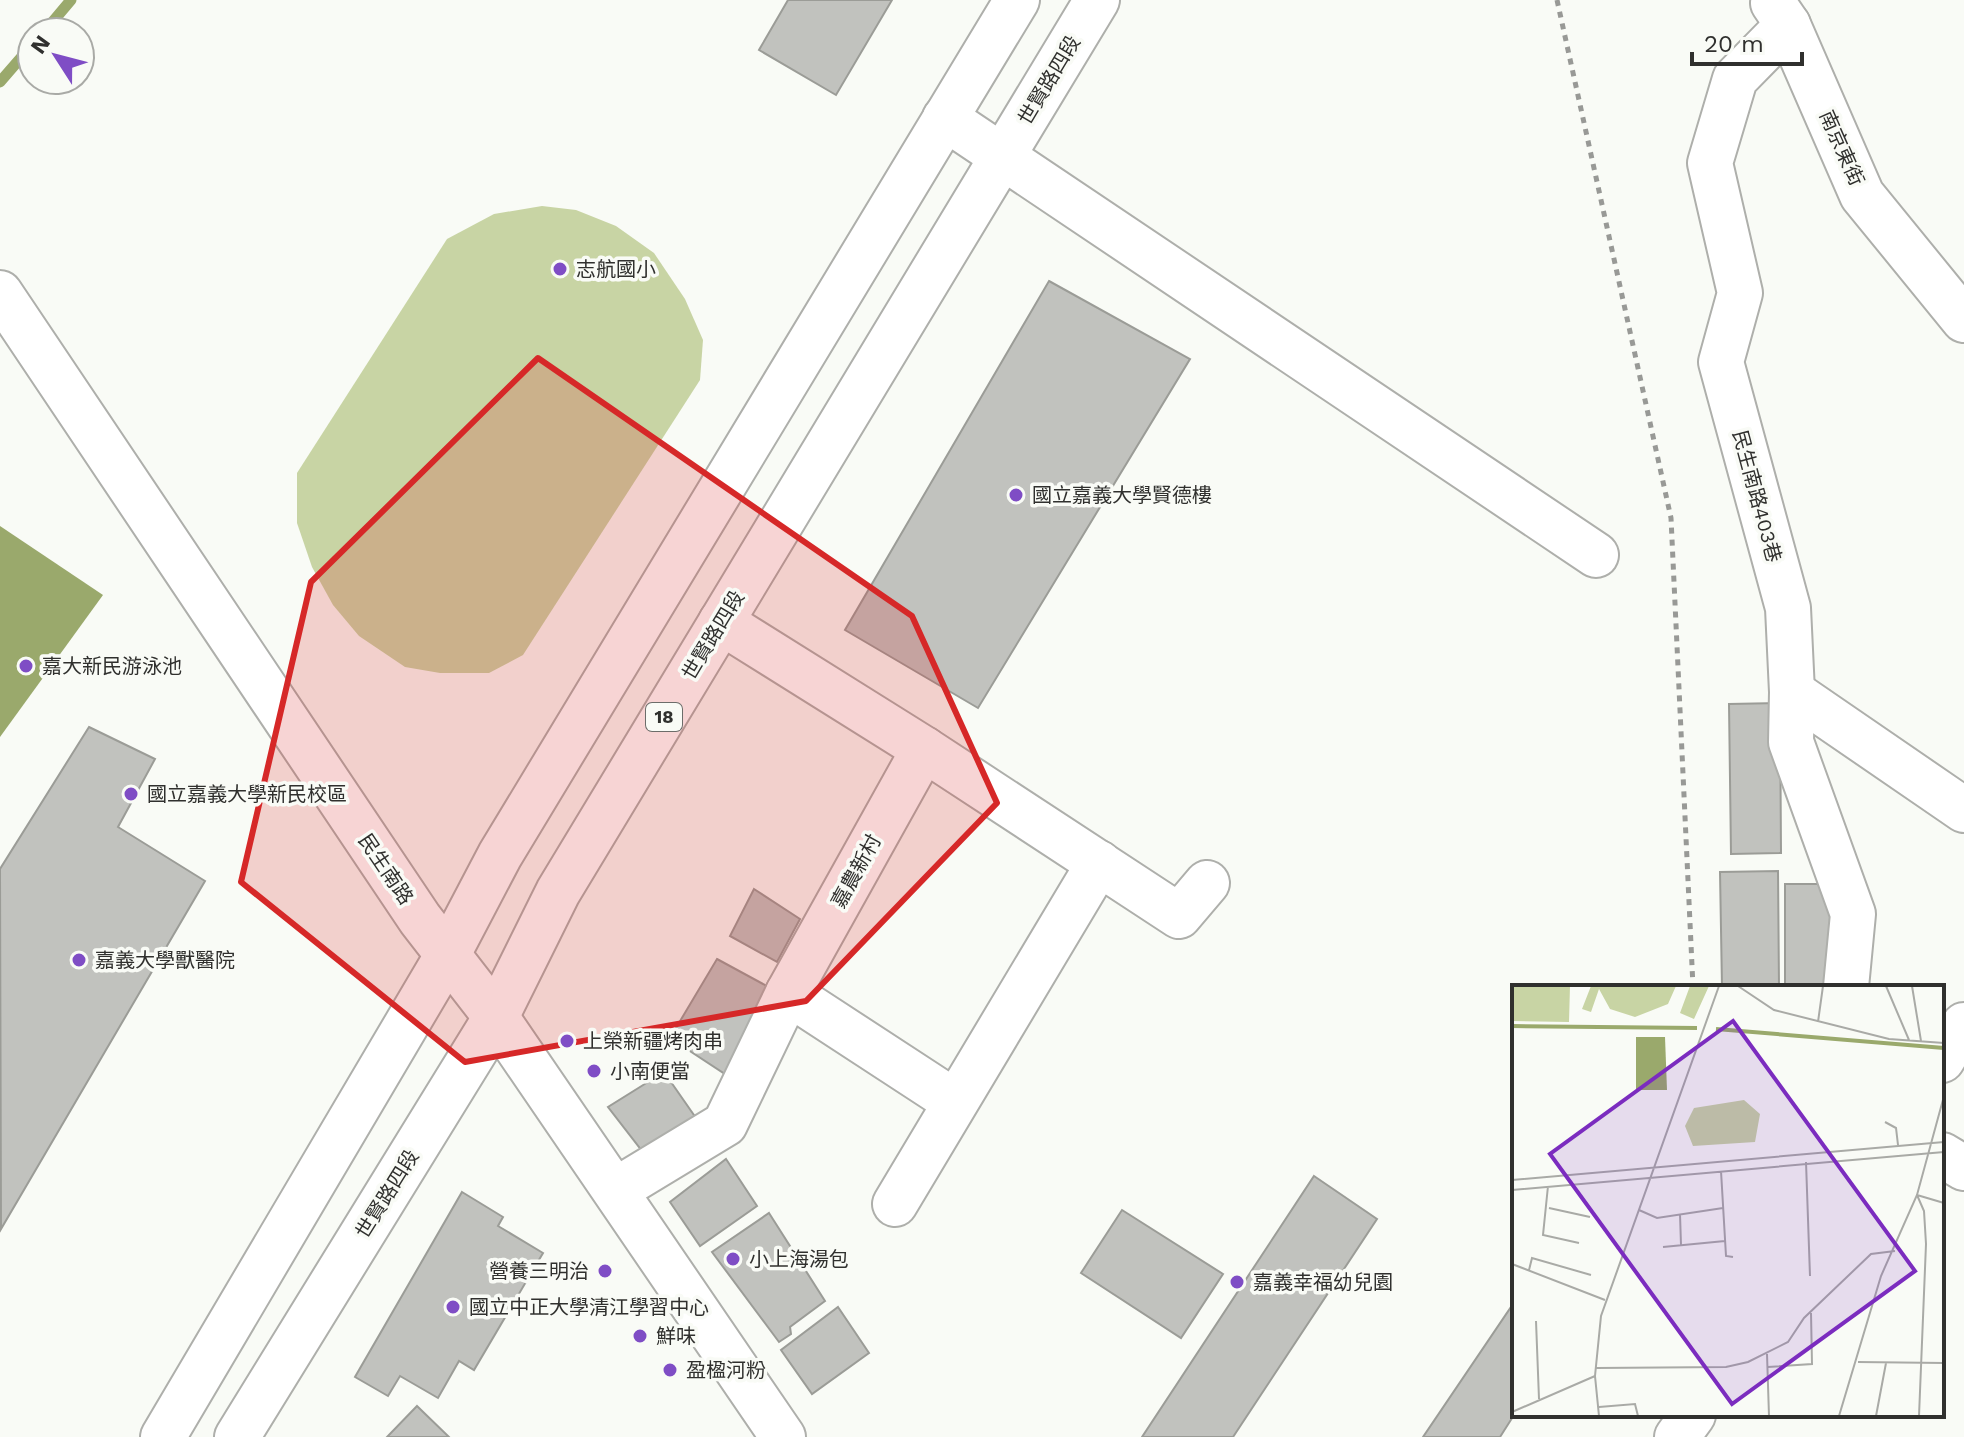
<svg xmlns="http://www.w3.org/2000/svg" width="1964" height="1437" viewBox="0 0 1964 1437" font-family="'Work Sans','Noto Sans TC',sans-serif">
  <rect width="100%" height="100%" fill="#f9fbf6"/>
  <polygon fill="#c8d4a4" points="542,206 576,210 616,226 654,253 685,299 703,340 700,380 523,655 489,673 440,673 405,667 359,636 333,605 312,567 297,523 297,473 447,239 494,214"/>
  <polygon fill="#9aa96c" points="0,526 103,595 0,737"/>
  <g fill="none" stroke-linecap="round" stroke-linejoin="round">
    <g stroke="#9aa96c" stroke-width="11">
      <polyline points="44,32 71,0"/>
      <polyline points="0,82 32,45"/>
    </g>
  </g>
  <g fill="#c1c2be" stroke="#9b9c97" stroke-width="2">
    <polygon points="788,0 892,0 836,95 759,50"/>
    <polygon points="1049,281 1190,359 978,708 845,630"/>
    <polygon points="1780,703 1781,853 1731,854 1729,704"/>
    <polygon points="89,727 155,759 118,827 205,881 1,1229 0,869"/>
    <polygon points="1778,871 1779,987 1722,987 1720,872"/>
    <polygon points="1785,884 1830,884 1831,987 1785,987"/>
    <polygon points="754,889 800,919 777,962 730,936"/>
    <polygon points="717,959 776,991 725,1074 670,1038"/>
    <polygon points="664,1072 696,1118 646,1156 608,1107"/>
    <polygon points="726,1159 757,1206 700,1246 670,1202"/>
    <polygon points="1314,1176 1377,1219 1233,1437 1142,1437"/>
    <polygon points="462,1192 503,1217 498,1226 543,1253 474,1370 459,1361 438,1398 400,1376 388,1396 355,1377"/>
    <polygon points="1122,1210 1223,1274 1181,1338 1081,1273"/>
    <polygon points="769,1213 825,1301 790,1327 791,1334 779,1342 712,1252"/>
    <polygon points="838,1307 869,1353 812,1394 781,1350"/>
    <polygon points="1511,1307 1514,1309 1514,1415 1500,1437 1423,1437"/>
    <polygon points="417,1406 449,1437 387,1437"/>
  </g>
  <g fill="none" stroke-linecap="round" stroke-linejoin="round">
    <defs>
      <g id="minor">
        <polyline points="1773,3 1788,25 1862,195 1964,320"/>
        <polyline points="1788,25 1735,79 1710,163 1740,293 1721,362 1788,608 1792,692 1791,742 1853,914 1846,987"/>
        <polyline points="945,118 1596,555"/>
        <polyline points="721,622 924,749 1179,916 1207,883"/>
        <polyline points="1792,692 1964,810"/>
        <polyline points="788,993 955,1102"/>
        <polyline points="1942,1060 1964,1025"/>
        <polyline points="1942,1155 1964,1168"/>
        <polyline points="616,1190 725,1124 788,993 924,749"/>
        <polyline points="895,1204 1099,863"/>
        <polyline points="1677,1437 1693,1415"/>
      </g>
      <g id="major">
        <polyline points="0,293 420,919 496,1017 783,1437"/>
        <polyline points="163,1437 447,956 500,855 1017,0"/>
        <polyline points="237,1437 496,1017 558,892 1097,0"/>
      </g>
    </defs>
    <use href="#minor" stroke="#aeafab" stroke-width="48"/>
    <use href="#major" stroke="#aeafab" stroke-width="48"/>
    <polyline stroke="#989996" stroke-width="5" stroke-dasharray="6 6" stroke-linecap="butt" points="1557,0 1671,518 1693,987"/>
    <use href="#minor" stroke="#fff" stroke-width="44"/>
    <use href="#major" stroke="#fff" stroke-width="44"/>
  </g>
  <path fill="#d62828" fill-opacity="0.2" stroke="#d62828" stroke-width="6" stroke-linejoin="round" d="M538,358L912,616L997,803L806,1001L465,1062L241,882L311,582Z"/>
  <g fill="#7f4dc5" stroke="#f9fbf6" stroke-width="3">
    <circle cx="560" cy="269" r="8"/>
    <circle cx="1016" cy="495" r="8"/>
    <circle cx="26" cy="666" r="8"/>
    <circle cx="131" cy="794" r="8"/>
    <circle cx="79" cy="960" r="8"/>
    <circle cx="567" cy="1041" r="8"/>
    <circle cx="594" cy="1071" r="8"/>
    <circle cx="733" cy="1259" r="8"/>
    <circle cx="605" cy="1271" r="8"/>
    <circle cx="1237" cy="1282" r="8"/>
    <circle cx="453" cy="1307" r="8"/>
    <circle cx="640" cy="1336" r="8"/>
    <circle cx="670" cy="1370" r="8"/>
  </g>
  <g text-anchor="middle" stroke-width="7" stroke-linejoin="round" paint-order="stroke">
    <rect fill="#f9fbf6" stroke="#6c6d6a" stroke-width="2" x="646" y="703" width="36" height="28" rx="6"/>
    <g font-size="18" font-weight="bold" fill="#30302e">
      <text x="664" y="723">18</text>
    </g>
    <g font-size="20" fill="#30302e" stroke="#f9fbf6">
      <text transform="translate(1049 80) rotate(-59)" y="7">世賢路四段</text>
      <text transform="translate(1842 148) rotate(66)" y="7">南京東街</text>
      <text transform="translate(1757 496) rotate(75)" y="7">民生南路403巷</text>
      <text transform="translate(713 635) rotate(-59)" y="7">世賢路四段</text>
      <text transform="translate(386 869) rotate(56)" y="7">民生南路</text>
      <text transform="translate(856 871) rotate(-61)" y="7">嘉農新村</text>
      <text transform="translate(387 1194) rotate(-58)" y="7">世賢路四段</text>
    </g>
    <g font-size="20" fill="#30302e" stroke="#f9fbf6" text-anchor="start">
      <text x="576" y="276">志航國小</text>
      <text x="1032" y="502">國立嘉義大學賢德樓</text>
      <text x="42" y="673">嘉大新民游泳池</text>
      <text x="147" y="801">國立嘉義大學新民校區</text>
      <text x="95" y="967">嘉義大學獸醫院</text>
      <text x="583" y="1048">上榮新疆烤肉串</text>
      <text x="610" y="1078">小南便當</text>
      <text x="749" y="1266">小上海湯包</text>
      <text x="589" y="1278" text-anchor="end">營養三明治</text>
      <text x="1253" y="1289">嘉義幸福幼兒園</text>
      <text x="469" y="1314">國立中正大學清江學習中心</text>
      <text x="656" y="1343">鮮味</text>
      <text x="686" y="1377">盈楹河粉</text>
    </g>
  </g>
  <g transform="translate(1512 985)">
    <rect width="432" height="432" fill="#f9fbf6"/>
    <path d="M0,1H58L57,37L0,36ZM79,1H164L156,19L123,32L98,24L87,4L79,27L70,24ZM178,1H197L182,34L168,28ZM232,115L248,129L243,157L181,161L173,141L182,123Z" fill="#c8d4a4"/>
    <path d="M124,52H153L155,105H124Z" fill="#9aa96c"/>
    <path fill="none" stroke="#9aa96c" stroke-width="4" d="M0,41L185,43M204,44L432,63"/>
    <path fill="none" stroke="#a9aaa6" stroke-width="2" d="M226,1L262,25L377,54L432,58M374,1L397,55M400,1L409,56M306,37L311,1M373,137L384,143L386,160M294,177L298,291M209,186L214,271L221,272M0,195L432,157M36,201L31,250L67,258M0,205L432,167M405,210L412,226L414,259L407,431M405,210L432,218M37,223L78,232M127,225L145,233L211,223M168,229L169,260M151,262L213,256M0,279L93,315M17,285L20,273L79,290M24,336L27,414M255,369L257,431M346,377L432,378M256,382L300,379L299,328M84,383L214,382L236,377L276,357L292,333L359,269L383,266M87,422L123,419L126,431M0,427L83,391M87,431L83,391L89,331L207,1M327,431L369,291L405,210L432,111M364,431L374,378"/>
    <path fill="#7b2cbf" fill-opacity="0.15" stroke="#7b2cbf" stroke-width="4" d="M221,36L403,286L220,419L38,169Z"/>
    <rect width="432" height="432" fill="none" stroke="#30302e" stroke-width="4"/>
  </g>
  <g transform="translate(56 56) rotate(306)"><circle r="38" fill="#f9fbf6" stroke="#a9aaa6" stroke-width="2"/>
  <path d="M0-6L14 30L0 20L-14 30Z" fill="#7f4dc5"/>
  <text y="-12" font-size="22" font-weight="bold" text-anchor="middle" fill="#30302e">N</text>
  </g>
  <path d="M1692 52v12h110v-12" fill="none" stroke="#30302e" stroke-width="4"/>
  <text x="1704" y="52" font-size="24" fill="#30302e" stroke="#f9fbf6" stroke-width="6" paint-order="stroke">20 m</text>
</svg>
